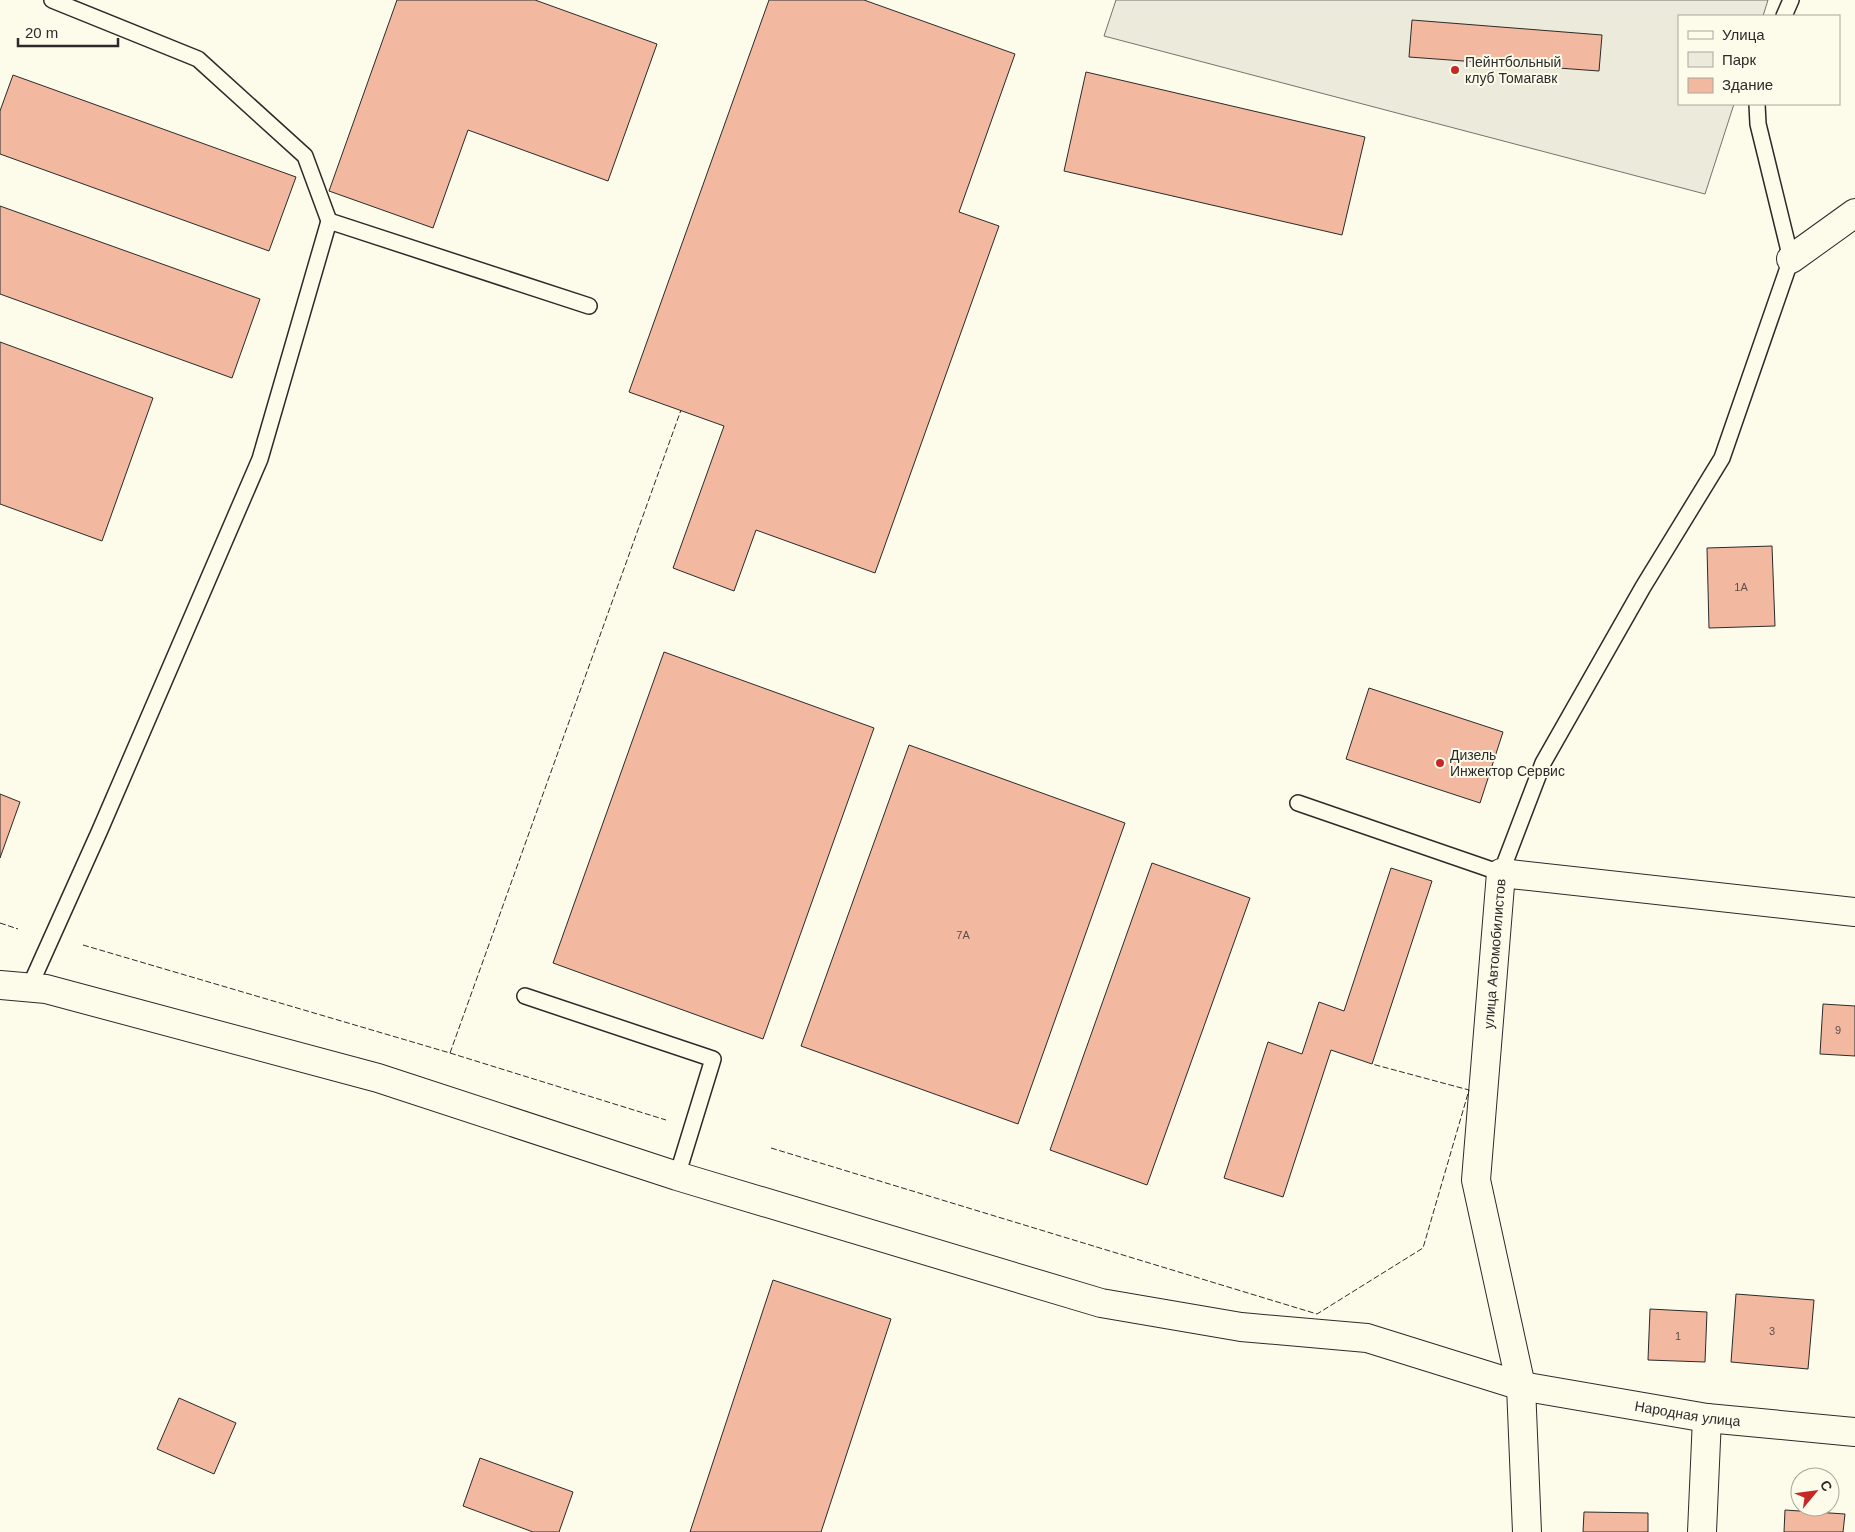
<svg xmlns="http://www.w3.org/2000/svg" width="1855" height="1532" viewBox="0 0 1855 1532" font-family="Arial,sans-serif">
  <rect width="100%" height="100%" fill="#fdfbea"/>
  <polygon fill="#ecebdb" stroke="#74746e" points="1116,0 1768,0 1763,16 1679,16 1679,104 1734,104 1705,194 1104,36"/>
  <g fill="#f2b8a0" stroke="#2b2b2b">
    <polygon points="397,0 535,0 657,44 608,181 468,130 433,228 329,191"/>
    <polygon points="769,0 864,0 1015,54 959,212 999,226 875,573 756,530 734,591 673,568 724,426 629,392"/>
    <polygon points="1412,20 1602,35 1599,71 1409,57"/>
    <polygon points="1086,72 1365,137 1342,235 1064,171"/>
    <polygon points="13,75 296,177 269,251 0,154 0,111"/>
    <polygon points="0,206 260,299 232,378 0,294"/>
    <polygon points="0,342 153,398 102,541 0,504"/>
    <polygon points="1772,546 1775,626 1709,628 1707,548"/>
    <polygon points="664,652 874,728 763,1039 553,963"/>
    <polygon points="1369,688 1503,732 1480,803 1346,759"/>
    <polygon points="909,745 1125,823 1018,1124 801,1046"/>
    <polygon points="0,794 20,802 0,858"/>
    <polygon points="1152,863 1250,898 1147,1185 1050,1150"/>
    <polygon points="1391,868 1432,881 1372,1064 1331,1050 1283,1197 1224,1178 1268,1042 1302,1054 1319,1002 1344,1011"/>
    <polygon points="1823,1004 1855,1006 1855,1056 1820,1054"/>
    <polygon points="773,1280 891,1319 821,1532 690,1532"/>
    <polygon points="1736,1294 1814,1300 1808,1369 1731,1362"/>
    <polygon points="1650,1309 1707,1312 1705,1362 1648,1360"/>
    <polygon points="179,1398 236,1423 214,1474 157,1449"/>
    <polygon points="480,1458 573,1492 559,1532 533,1532 463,1506"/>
    <polygon points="1785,1510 1845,1514 1843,1532 1784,1532"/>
    <polygon points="1584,1512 1648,1513 1648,1532 1583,1532"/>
  </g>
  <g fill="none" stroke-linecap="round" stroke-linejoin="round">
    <defs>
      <g id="lane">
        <polyline points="52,0 198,59 305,156 329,221"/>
        <polyline points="1784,16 1791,0"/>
        <polyline points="1298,803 1501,873 1543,763 1643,587 1722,458 1791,259 1758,124 1757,104"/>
        <polyline points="29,988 100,830 260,459 329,221 589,306"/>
        <polyline points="525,996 713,1059 677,1176"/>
      </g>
      <g id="street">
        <polyline points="1791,259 1855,213"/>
        <path id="s1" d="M0,985L46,989L378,1078L677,1176L1101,1303L1241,1327L1367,1338L1521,1386L1707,1418L1855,1432"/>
        <path id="s2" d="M1527,1532L1521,1386L1476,1180L1501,873L1855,912"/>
        <polyline points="1702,1532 1707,1418"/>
      </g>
    </defs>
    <use href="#lane" stroke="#2b2b2b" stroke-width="18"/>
    <use href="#street" stroke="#2b2b2b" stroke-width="30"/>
    <use href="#lane" stroke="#fdfbea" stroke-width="15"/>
    <use href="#street" stroke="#fdfbea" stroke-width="28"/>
    <g stroke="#2b2b2b" stroke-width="1" stroke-dasharray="6 2.5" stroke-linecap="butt">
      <polyline points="0,923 18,929"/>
      <polyline points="83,945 450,1053 681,410"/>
      <polyline points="450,1053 666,1120"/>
      <polyline points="771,1148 1317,1314 1423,1248 1469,1090 1372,1064"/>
    </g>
  </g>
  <g fill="#c62828" stroke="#fdfbea" stroke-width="2">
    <circle cx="1455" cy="70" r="5"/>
    <circle cx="1440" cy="763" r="5"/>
  </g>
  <g text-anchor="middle" stroke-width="4" stroke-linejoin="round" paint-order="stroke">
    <g font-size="11" fill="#5d4e48">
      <text x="1741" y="591">1А</text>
      <text x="963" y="939">7А</text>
      <text x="1838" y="1034">9</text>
      <text x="1772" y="1335">3</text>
      <text x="1678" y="1340">1</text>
    </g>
    <g font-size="14" fill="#2b2b2b" stroke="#fdfbea" text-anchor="start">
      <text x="1465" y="67">Пейнтбольный<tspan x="1465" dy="16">клуб Томагавк</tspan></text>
      <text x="1450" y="760">Дизель<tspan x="1450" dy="16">Инжектор Сервис</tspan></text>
    </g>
    <g font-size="14" fill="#2b2b2b" stroke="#fdfbea">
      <text dy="5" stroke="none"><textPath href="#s2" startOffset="584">улица Автомобилистов</textPath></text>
      <text dy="5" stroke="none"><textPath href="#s1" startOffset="1746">Народная улица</textPath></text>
    </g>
  </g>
  <rect x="1678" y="15" width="162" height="90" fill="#fdfbea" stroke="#a9a89e"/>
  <rect x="1688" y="31" width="25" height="8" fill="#fdfbea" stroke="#a9a89e"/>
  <text x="1722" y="40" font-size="15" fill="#2b2b2b">Улица</text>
  <rect x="1688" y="52" width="25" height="15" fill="#ecebdb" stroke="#a9a89e"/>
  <text x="1722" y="65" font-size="15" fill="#2b2b2b">Парк</text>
  <rect x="1688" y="78" width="25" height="15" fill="#f2b8a0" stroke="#a9a89e"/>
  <text x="1722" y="90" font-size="15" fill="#2b2b2b">Здание</text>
  <g transform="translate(1815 1492) rotate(61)"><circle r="24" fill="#fdfbea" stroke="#a9a89e"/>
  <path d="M0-4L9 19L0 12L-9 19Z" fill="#c62828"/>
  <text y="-8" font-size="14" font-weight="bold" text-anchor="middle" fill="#2b2b2b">С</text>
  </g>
  <path d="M18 38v8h100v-8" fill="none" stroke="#2b2b2b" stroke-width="2.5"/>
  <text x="25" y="38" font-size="15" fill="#2b2b2b" stroke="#fdfbea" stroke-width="4" paint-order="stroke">20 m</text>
</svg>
